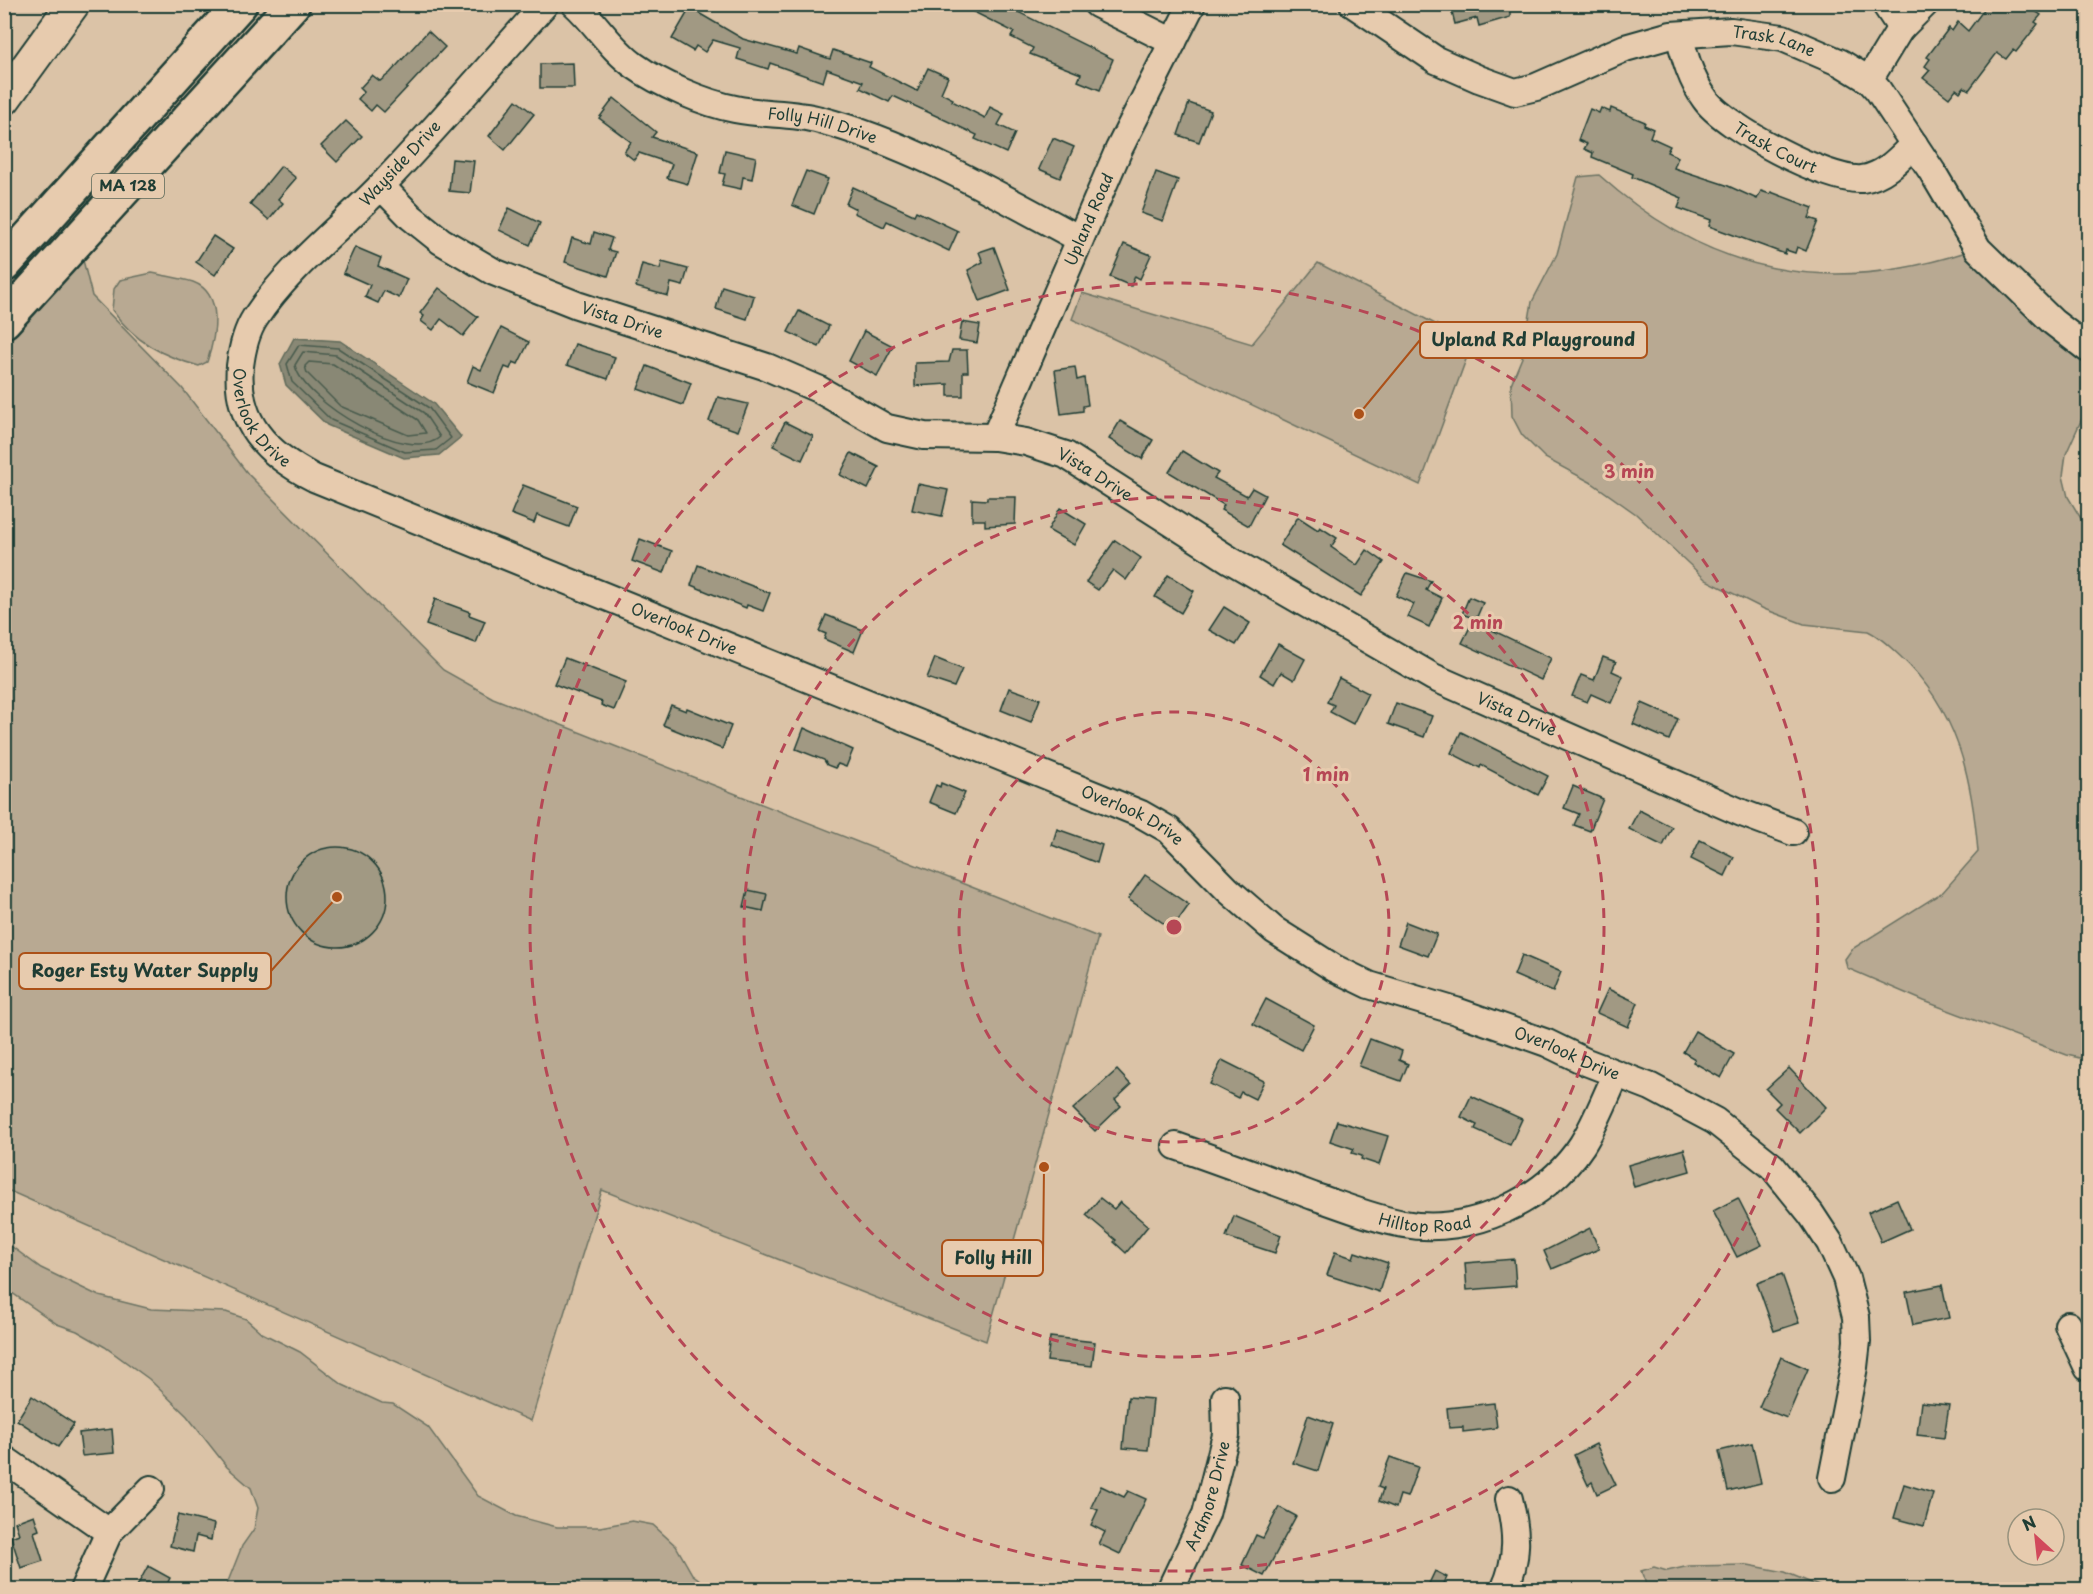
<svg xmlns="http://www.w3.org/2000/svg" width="2093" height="1594" viewBox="0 0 2093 1594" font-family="'Playpen Sans',sans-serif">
  <rect width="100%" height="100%" fill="#dbc3a7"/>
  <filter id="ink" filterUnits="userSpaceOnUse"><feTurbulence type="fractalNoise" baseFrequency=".0167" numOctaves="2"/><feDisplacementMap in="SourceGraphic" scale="12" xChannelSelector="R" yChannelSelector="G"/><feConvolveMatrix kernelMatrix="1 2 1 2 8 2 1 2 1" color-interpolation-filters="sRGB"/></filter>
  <g filter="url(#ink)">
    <g fill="#b8a992" stroke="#6c7363" stroke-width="1.5">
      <path d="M1599,175C1709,274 1826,297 1966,252L2088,358V405L2066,454L2063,476L2068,497L2088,530V1060L2067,1055L1924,1001L1847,968L1845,959L1852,949L1943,892L1978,852C1972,777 1958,710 1900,656C1890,647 1881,637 1868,631L1804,624L1764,609L1706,580L1636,514L1592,483L1545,458L1522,435L1512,416L1511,384L1523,355L1532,302L1557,254L1578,177Z"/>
      <polygon points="81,252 92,296 182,388 248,474 443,670 493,698 1098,937 986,1341 602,1190 531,1421 5,1189 5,338"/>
      <polygon points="1318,263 1472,343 1420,485 1072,319 1082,293 1252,344"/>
      <path d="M152,273C165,276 180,278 193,282C225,294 215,338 207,362L199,366C162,356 135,342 112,310L114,289L120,280Z"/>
      <polygon points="4,1241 41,1268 99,1296 151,1309 226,1312 246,1319 262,1333 300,1352 343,1385 382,1403 393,1404 428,1427 478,1496 516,1516 557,1527 600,1527 632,1521 653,1525 676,1546 692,1574 712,1589 225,1589 242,1546 254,1529 258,1508 251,1488 227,1467 187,1416 149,1379 105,1347 77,1331 57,1324 5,1288"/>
      <polygon points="1748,1565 1785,1572 1826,1589 1648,1589 1641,1571 1654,1567 1667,1571 1689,1566"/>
    </g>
    <polygon fill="#898874" stroke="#5f6a5a" stroke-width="1.5" points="294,338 340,341 433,403 461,437 439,455 404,458 327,425 286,385 280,364"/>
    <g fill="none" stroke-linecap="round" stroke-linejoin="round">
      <g stroke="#495b4e" stroke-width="1.5">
        <polygon points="299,345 338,348 429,408 451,438 436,450 405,452 331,420 292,382 287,364"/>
        <path d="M303,352L336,355L424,413L440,437C409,465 303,402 295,365Z"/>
        <polygon points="309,362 333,364 418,420 426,433 408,435 340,406 307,373 305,366"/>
      </g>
    </g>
    <g fill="#a19983" stroke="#1f3d34" stroke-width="1.5">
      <polygon points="958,4 1002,4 1113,59 1100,90 1078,81 1081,74 1030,54 1033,48 1011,37 1014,32"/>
      <polygon points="1450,4 1510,4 1510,17 1479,26 1477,18 1455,24"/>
      <polygon points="1988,4 2040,4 2035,11 2041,15 2035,22 2038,24 2016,52 2013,50 2006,59 1997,53 1969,90 1964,87 1960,92 1956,89 1949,98 1923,78 1930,70 1925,66 1930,59 1927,57 1949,28 1952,31 1958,22 1968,31"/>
      <polygon points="690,8 743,39 797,54 799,48 830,59 833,50 871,63 869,67 917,91 928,68 948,77 941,93 953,99 952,101 985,118 990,107 1004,114 998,125 1015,133 1006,153 975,139 977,135 943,119 893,96 889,102 860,88 863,82 827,69 823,82 770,63 768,69 737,59 740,48 713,40 705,52 696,46 693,51 672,39"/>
      <polygon points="428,31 445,47 384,112 376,105 371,111 358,99 364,92 360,88 372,75 380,81 390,73"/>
      <polygon points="573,63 574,88 540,88 540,64"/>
      <polygon points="614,98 656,132 652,137 698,152 688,184 667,178 672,164 639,153 634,160 624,152 631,142 599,118"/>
      <polygon points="516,100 534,114 505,150 489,136"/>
      <polygon points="1189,103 1211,111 1199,142 1178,135"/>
      <polygon points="1601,108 1610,112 1611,108 1645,122 1644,125 1653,129 1650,137 1670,146 1667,152 1678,157 1674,168 1726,185 1757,199 1761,191 1770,194 1771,192 1813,208 1809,218 1818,221 1806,251 1797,247 1795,253 1786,250 1785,254 1709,226 1711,220 1678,208 1682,198 1632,177 1633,174 1592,157 1593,153 1584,149 1587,144 1578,140 1590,109 1599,113"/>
      <polygon points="346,121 362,136 337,162 321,146"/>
      <polygon points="1053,138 1074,147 1060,178 1039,169"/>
      <polygon points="725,150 756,157 752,179 743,177 741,189 722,185 725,174 720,173"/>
      <polygon points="452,159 474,161 470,193 449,191"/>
      <polygon points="281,166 296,178 278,199 283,203 269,220 250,204"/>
      <polygon points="806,171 828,179 814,214 792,205"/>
      <polygon points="1156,172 1178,180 1163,221 1141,213"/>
      <polygon points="853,187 914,215 916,211 958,231 949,251 887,221 884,227 854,213 856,209 846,204"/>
      <polygon points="509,208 540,223 530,245 499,230"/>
      <polygon points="594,232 612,238 608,250 616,252 608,276 565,262 572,238 591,244"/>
      <polygon points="213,236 233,249 215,275 196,262"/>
      <polygon points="1124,244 1151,255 1140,279 1135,276 1131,286 1110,277"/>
      <polygon points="355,247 381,258 378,266 407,279 399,298 384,291 378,303 365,297 370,285 343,273"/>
      <polygon points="994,247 1010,290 980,301 968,270 983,262 979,252"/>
      <polygon points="662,262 688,269 683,286 671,283 668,296 636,287 642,264 660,269"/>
      <polygon points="722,286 754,296 747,319 716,309"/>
      <polygon points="439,288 478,317 463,336 441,319 433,330 421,321 424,316 420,313"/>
      <polygon points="799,311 829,326 819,347 788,332"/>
      <polygon points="962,322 980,325 977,343 959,340"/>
      <polygon points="501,328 529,342 518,364 513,362 510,369 505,367 494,393 467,382 473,366 481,370"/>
      <polygon points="864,331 893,346 877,376 849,361"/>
      <polygon points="575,344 615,357 608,379 567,365"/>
      <polygon points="952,350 967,350 968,372 963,372 963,396 948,396 948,384 915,386 915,363 949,362"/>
      <polygon points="647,366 691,383 683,405 638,389"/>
      <polygon points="1075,367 1077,380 1084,378 1088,405 1083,406 1083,411 1061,414 1055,370"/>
      <polygon points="718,397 748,404 738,431 709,421"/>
      <polygon points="1120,421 1153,440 1142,459 1109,439"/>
      <polygon points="785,422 813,436 802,460 773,446"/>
      <polygon points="1182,451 1218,473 1214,478 1247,496 1252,488 1265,495 1249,526 1221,510 1224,505 1169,472"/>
      <polygon points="851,453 879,467 868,489 840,475"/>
      <polygon points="918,484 948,490 942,516 912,510"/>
      <polygon points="523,485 577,506 569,527 537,515 534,523 511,514"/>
      <polygon points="987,497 1016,497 1015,524 985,526 985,520 972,520 972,499 987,500"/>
      <polygon points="1060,508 1086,524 1074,545 1048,530"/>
      <polygon points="1298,517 1318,530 1320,527 1337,538 1331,547 1357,565 1367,550 1384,562 1361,596 1280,545"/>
      <polygon points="640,539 672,551 664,573 632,561"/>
      <polygon points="1115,540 1141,558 1126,580 1113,570 1098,590 1086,582"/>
      <polygon points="698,565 770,593 763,611 747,605 746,608 691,585"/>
      <polygon points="1407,573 1431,581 1426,590 1442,598 1429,627 1408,617 1414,604 1396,596"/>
      <polygon points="1168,575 1194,591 1181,613 1155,597"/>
      <polygon points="1469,597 1483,603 1476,619 1462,614"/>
      <polygon points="435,599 470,612 469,615 485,621 476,643 426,625"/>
      <polygon points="1224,607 1250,623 1236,645 1209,630"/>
      <polygon points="826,615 863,630 854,652 824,639 826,634 819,631"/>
      <polygon points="1473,621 1551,658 1541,680 1462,643"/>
      <polygon points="1278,644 1305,659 1294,680 1281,672 1274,684 1260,675"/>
      <polygon points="1603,657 1616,662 1612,671 1623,676 1611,703 1591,694 1587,702 1572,696 1581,675 1594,680"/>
      <polygon points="565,658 626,682 614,710 601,705 602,702 554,684"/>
      <polygon points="935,658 962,669 954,687 927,678"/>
      <polygon points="1339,678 1368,693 1353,724 1330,712 1334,705 1327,702"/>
      <polygon points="1009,688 1040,699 1031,722 1001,710"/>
      <polygon points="1396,703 1432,716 1424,737 1388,724"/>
      <polygon points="1642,703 1678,719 1669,740 1633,724"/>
      <polygon points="671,705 686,711 687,708 731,726 722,749 663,725"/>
      <polygon points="804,728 853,750 846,767 838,764 835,768 827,765 824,760 796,749"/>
      <polygon points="1461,732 1548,776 1538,795 1481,765 1480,768 1451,753"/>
      <polygon points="941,783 965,793 956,813 929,802 936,785 940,787"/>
      <polygon points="1573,786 1603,799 1590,831 1574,825 1579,814 1564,808"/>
      <polygon points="1639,810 1672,827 1663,846 1629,829"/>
      <polygon points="1057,829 1102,845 1097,863 1052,845"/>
      <polygon points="1700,840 1734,857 1725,876 1691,859"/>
      <circle cx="337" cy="897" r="50"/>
      <polygon points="1145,875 1189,905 1172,929 1128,899"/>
      <polygon points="748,890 767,894 763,911 744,907"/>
      <polygon points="1406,922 1437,934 1428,956 1398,945"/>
      <polygon points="1522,955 1561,972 1553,992 1514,975"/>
      <polygon points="1608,989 1638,1003 1628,1027 1597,1013"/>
      <polygon points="1266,999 1314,1025 1301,1050 1253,1024"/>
      <polygon points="1695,1031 1734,1054 1721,1078 1693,1062 1695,1059 1683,1052"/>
      <polygon points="1370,1039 1402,1051 1399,1060 1408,1064 1401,1081 1359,1066"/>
      <polygon points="1222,1060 1264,1081 1255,1099 1241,1092 1238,1098 1210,1084"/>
      <polygon points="1789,1068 1826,1107 1800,1133 1775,1108 1780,1103 1766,1089"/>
      <polygon points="1117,1070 1131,1085 1115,1100 1121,1106 1095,1131 1073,1109"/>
      <polygon points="1471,1096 1522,1119 1510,1145 1475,1129 1477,1125 1461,1117"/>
      <polygon points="1337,1121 1388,1136 1379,1165 1361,1159 1362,1156 1352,1153 1354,1149 1330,1141"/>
      <polygon points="1684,1149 1690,1171 1634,1187 1628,1165"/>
      <polygon points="1100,1198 1114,1209 1120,1202 1148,1226 1126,1253 1114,1242 1116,1240 1086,1215"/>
      <polygon points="1738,1198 1762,1245 1737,1257 1713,1211"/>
      <polygon points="1897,1199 1910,1229 1881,1242 1868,1212"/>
      <polygon points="1234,1216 1281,1235 1275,1253 1226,1237"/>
      <polygon points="1590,1228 1599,1249 1552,1269 1544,1251"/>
      <polygon points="1335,1252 1353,1258 1355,1252 1388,1263 1379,1292 1327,1275"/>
      <polygon points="1514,1259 1516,1286 1467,1290 1465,1263"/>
      <polygon points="1782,1274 1799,1323 1774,1331 1757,1283"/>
      <polygon points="1942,1285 1949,1318 1913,1325 1906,1292"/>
      <polygon points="1050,1337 1095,1342 1092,1366 1047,1361"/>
      <polygon points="1781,1357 1808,1369 1787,1418 1759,1407"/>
      <polygon points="32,1396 74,1424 58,1447 17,1420"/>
      <polygon points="1128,1397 1153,1399 1148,1450 1123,1448"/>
      <polygon points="1921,1402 1949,1405 1944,1438 1917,1435"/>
      <polygon points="1494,1403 1497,1428 1463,1432 1463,1427 1449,1428 1447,1408"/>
      <polygon points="1308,1415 1333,1424 1318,1471 1293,1463"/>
      <polygon points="112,1429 114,1453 82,1456 79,1433"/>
      <polygon points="1752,1443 1761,1483 1728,1491 1719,1451"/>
      <polygon points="1596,1444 1616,1485 1597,1494 1592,1482 1588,1485 1574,1455"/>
      <polygon points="1390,1457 1418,1467 1407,1497 1400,1495 1396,1508 1379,1501 1383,1489 1378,1487"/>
      <polygon points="1904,1484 1933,1493 1924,1526 1894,1518"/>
      <polygon points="1101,1486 1124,1497 1128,1491 1146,1499 1120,1554 1099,1544 1105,1532 1091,1525 1098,1510 1091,1507"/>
      <polygon points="1279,1507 1296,1516 1264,1576 1242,1565 1256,1535 1263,1538"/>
      <polygon points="34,1515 39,1530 34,1532 43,1561 21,1568 11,1537 19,1534 15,1522"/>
      <polygon points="178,1515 214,1524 211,1540 196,1536 193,1552 170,1546"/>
      <polygon points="148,1566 170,1578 164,1590 135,1590"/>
      <polygon points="1435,1571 1447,1577 1441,1590 1426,1590"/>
    </g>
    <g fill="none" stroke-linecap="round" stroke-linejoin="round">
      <defs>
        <g id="minor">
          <path id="s1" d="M545,4C490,65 437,128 380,187C338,230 288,268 255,318C246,332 242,350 240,366C235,422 267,454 314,478L1141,814L1169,830L1228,890L1274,930L1334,968L1369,985L1456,1011L1547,1043L1586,1062L1651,1087L1715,1121L1772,1166L1811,1214L1830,1243L1846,1278L1856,1317L1857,1341L1854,1367L1832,1478"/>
          <path id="s2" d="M575,4C596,23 611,49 635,66C660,84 704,103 735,109C763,115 792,112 820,120C911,144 998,195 1080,239"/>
          <polyline points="1097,4 1173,42"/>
          <path id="s3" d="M1353,4L1436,60L1479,79L1515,92L1536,87L1625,48L1671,35L1731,31L1783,38L1841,63L1869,80L1878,90L1933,173L1978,249L2053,322L2088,349"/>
          <polyline points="1885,4 1901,28"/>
          <path id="s4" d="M1679,35C1685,57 1691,80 1705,99C1724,127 1828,182 1862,179C1884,176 1899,159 1914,144"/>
          <polyline points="1869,80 1900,29 1925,4"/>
          <path id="s5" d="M381,186L411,217L441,241L494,272L577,305L767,367L818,389L887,428L924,436L995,437L1026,442L1066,455L1230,560L1433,677L1742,813L1793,832"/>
          <path id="s6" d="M995,437L1119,149L1192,4"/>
          <path id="s7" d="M1176,1146C1222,1162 1268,1179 1313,1196C1343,1206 1374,1219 1404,1224C1470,1236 1546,1200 1582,1145C1596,1123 1605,1098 1616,1075"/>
          <polyline points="2068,1325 2088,1368"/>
          <polyline points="4,1459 109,1532"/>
          <polyline points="83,1590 109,1532 151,1489"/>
          <path id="s8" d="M1170,1590L1206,1514L1226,1435L1225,1398"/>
          <path d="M1504,1590C1519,1558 1517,1532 1509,1499"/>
        </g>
        <polyline id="major" points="4,99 73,4"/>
        <g id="highway">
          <polyline points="4,265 240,4"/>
          <polyline points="4,321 293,4"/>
        </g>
      </defs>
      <use href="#minor" stroke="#1f3d34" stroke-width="30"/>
      <use href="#major" stroke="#1f3d34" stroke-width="36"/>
      <use href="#highway" stroke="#1f3d34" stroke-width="38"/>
      <use href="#minor" stroke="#e7cbae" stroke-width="26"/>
      <use href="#major" stroke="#e7cbae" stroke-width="32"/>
      <use href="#highway" stroke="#e7cbae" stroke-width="33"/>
    </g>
  </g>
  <g fill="none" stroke="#b64755" stroke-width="3" stroke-dasharray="10 8">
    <circle cx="1174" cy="927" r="215"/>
    <circle cx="1174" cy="927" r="430"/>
    <circle cx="1174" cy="927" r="644"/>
  </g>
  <g text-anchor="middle" stroke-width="6" stroke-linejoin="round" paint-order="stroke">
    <rect fill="#e7cbae" stroke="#5b6859" stroke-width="1.5" x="92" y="174" width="72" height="24" rx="4.5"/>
    <g font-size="15" font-weight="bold" fill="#1f3d34">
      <text x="128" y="191">MA 128</text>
    </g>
    <g font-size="16" fill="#1f3d34" stroke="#e7cbae">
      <text dy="6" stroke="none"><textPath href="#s3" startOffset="456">Trask Lane</textPath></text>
      <text dy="6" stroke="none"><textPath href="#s2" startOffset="285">Folly Hill Drive</textPath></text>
      <text dy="6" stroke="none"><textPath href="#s4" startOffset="156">Trask Court</textPath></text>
      <text transform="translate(400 163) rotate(-47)" y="6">Wayside Drive</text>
      <text dy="6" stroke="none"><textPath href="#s6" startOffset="237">Upland Road</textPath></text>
      <text dy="6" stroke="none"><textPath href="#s5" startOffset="280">Vista Drive</textPath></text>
      <text dy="6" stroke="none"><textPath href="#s1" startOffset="537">Overlook Drive</textPath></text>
      <text dy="6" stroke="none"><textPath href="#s5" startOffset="784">Vista Drive</textPath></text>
      <text dy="6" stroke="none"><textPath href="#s1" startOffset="1022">Overlook Drive</textPath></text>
      <text dy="6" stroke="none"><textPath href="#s5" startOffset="1270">Vista Drive</textPath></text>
      <text dy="6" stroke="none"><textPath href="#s1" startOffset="1508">Overlook Drive</textPath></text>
      <text dy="6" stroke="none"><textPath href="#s1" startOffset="2012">Overlook Drive</textPath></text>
      <text dy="6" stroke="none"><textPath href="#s7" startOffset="262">Hilltop Road</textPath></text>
      <text dy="6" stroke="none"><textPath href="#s8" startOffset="102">Ardmore Drive</textPath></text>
    </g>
  </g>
  <circle cx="1174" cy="927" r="9" fill="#b64755" stroke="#e7cbae" stroke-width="3"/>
  <g font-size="18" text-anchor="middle" font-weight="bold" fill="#b64755" stroke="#e7cbae" stroke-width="6" stroke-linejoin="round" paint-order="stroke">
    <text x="1629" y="478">3 min</text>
    <text x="1478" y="629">2 min</text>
    <text x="1326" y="781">1 min</text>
  </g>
  <path fill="none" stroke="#ac5118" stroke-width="2" d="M1359 414L1420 340M337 897L271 971M1044 1167L1043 1258"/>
  <g fill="#ac5118" stroke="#e7cbae" stroke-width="2">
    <circle cx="1359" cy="414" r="6"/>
    <circle cx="337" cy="897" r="6"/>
    <circle cx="1044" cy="1167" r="6"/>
  </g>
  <g fill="#e7cbae" stroke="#ac5118" stroke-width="2">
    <rect x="1420" y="322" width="227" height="36" rx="6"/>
    <rect x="19" y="953" width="252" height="36" rx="6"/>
    <rect x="942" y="1240" width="101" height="36" rx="6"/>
  </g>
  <g font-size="18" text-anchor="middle" font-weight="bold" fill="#1f3d34">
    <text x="1533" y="346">Upland Rd Playground</text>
    <text x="145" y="977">Roger Esty Water Supply</text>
    <text x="993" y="1264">Folly Hill</text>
  </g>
  <rect width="2093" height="1594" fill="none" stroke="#e7cbae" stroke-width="24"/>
  <rect x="12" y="12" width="2069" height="1570" fill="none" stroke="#1f3d34" stroke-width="2" filter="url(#ink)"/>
  <g transform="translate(2036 1537) rotate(333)"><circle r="28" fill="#e7cbae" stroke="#97927d" stroke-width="1.5"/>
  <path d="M0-4.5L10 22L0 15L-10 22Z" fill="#d1495b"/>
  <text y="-9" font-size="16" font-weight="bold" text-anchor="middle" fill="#1f3d34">N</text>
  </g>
</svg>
